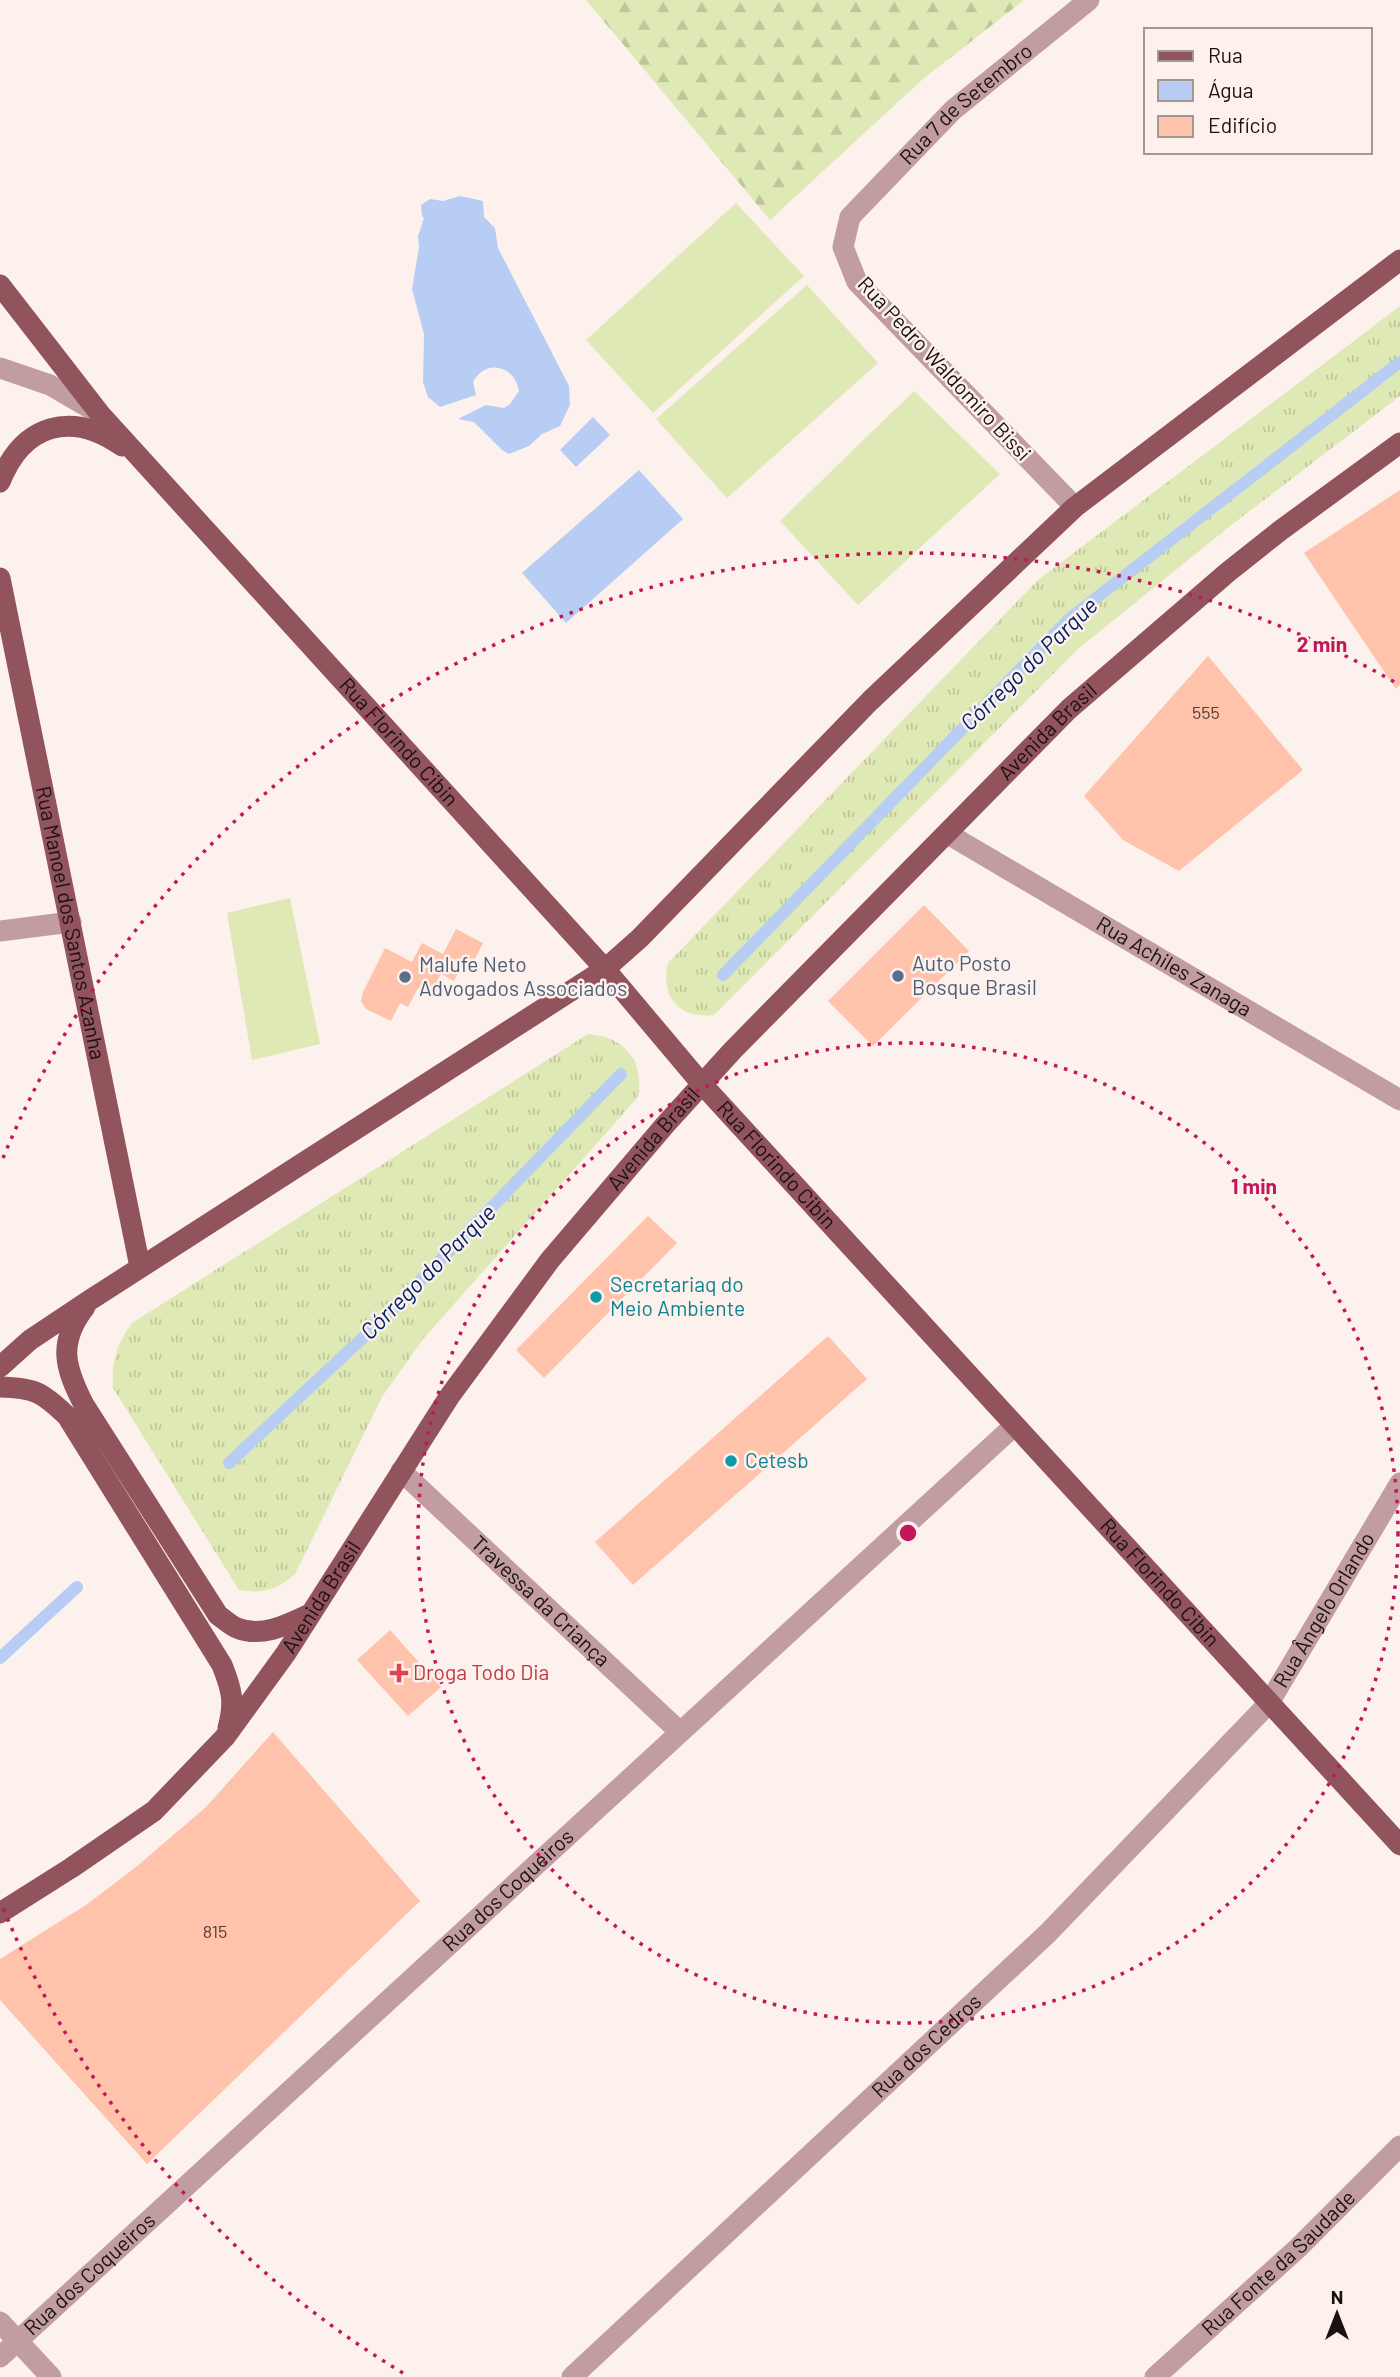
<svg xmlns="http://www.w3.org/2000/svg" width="1400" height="2377" viewBox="0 0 1400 2377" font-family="Barlow,sans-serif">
  <defs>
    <pattern id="grass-tufts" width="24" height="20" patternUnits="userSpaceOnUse" patternTransform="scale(1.75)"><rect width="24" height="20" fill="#dfe9b5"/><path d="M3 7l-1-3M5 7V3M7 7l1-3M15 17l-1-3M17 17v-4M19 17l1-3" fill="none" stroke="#bfc79a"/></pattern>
    <pattern id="forest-firs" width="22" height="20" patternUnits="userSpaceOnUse" patternTransform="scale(1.75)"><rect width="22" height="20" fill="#dfe9b5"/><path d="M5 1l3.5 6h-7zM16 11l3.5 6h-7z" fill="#bfc79a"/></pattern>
  </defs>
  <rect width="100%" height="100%" fill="#fcf1ed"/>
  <g fill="url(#grass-tufts)">
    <path d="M1400,306V396L1230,526L1078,649L714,1015C679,1019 660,997 668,963L1038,580Z"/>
    <path d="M588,1034C625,1037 644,1060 638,1097L424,1338L382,1397L295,1574C277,1590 262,1594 239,1590L113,1388C112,1359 116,1346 132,1323Z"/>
  </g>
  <polygon fill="url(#forest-firs)" points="586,0 1024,0 923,79 770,220"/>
  <g fill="#dfe9b5">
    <polygon points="736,203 804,276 653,413 586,340"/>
    <polygon points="807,285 878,363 727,498 656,419"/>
    <polygon points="914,391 1000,474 858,605 780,521"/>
    <polygon points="290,898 320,1044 252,1060 227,913"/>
  </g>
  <g fill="#b7cdf3">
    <path d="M460,196L483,201L484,217L495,228L498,248L569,386L570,405L560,426L542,434L529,446L509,454L502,450L474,422L458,419L486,405L504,408L510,404L519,391C515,366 486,358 473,382L476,395L440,407L428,397L423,382L424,334L412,289L419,247L418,236L424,218L422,216L421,205L430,199L443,201Z"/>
    <polygon points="593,417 610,435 576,467 560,450"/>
    <polygon points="639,470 683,519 566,623 522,573"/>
  </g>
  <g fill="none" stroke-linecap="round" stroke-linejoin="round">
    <g stroke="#b7cdf3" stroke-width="12">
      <polyline points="723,975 1069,619 1400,362"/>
      <polyline points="229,1463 386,1316 621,1074"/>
      <polyline points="0,1658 77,1587"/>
    </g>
  </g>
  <g fill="#ffc2aa">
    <polygon points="1400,490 1400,685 1396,689 1304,553"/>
    <polygon points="1208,656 1303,770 1179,871 1123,840 1084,796"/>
    <polygon points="924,905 969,951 873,1046 828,1001"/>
    <polygon points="456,929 483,943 469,971 461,967 454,981 441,974 430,994 418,988 408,1007 400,1003 391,1021 366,1009 361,1001 363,992 385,948 412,962 422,943 443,954"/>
    <polygon points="648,1216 677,1243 544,1378 516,1350"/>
    <polygon points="828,1336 867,1379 633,1585 595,1542"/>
    <polygon points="390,1630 441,1687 408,1716 357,1660"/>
    <polygon points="273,1732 420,1901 147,2164 0,2000 0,1959 86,1905 136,1867 206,1807"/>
  </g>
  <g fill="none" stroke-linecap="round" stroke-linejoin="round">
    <g stroke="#c19ca0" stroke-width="21">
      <polyline points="0,368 50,385 98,413"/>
      <path id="s1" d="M1075,507L857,282L843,247L850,217L953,110L1089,0"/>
      <path id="s2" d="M948,834L1400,1100"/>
      <polyline points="0,931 71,922"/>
      <path id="s3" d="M401,1471L680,1732"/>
      <polyline points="0,2322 51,2377"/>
      <path id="s4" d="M0,2357L1015,1425"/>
      <path id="s5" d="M572,2377L1048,1933L1269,1703L1400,1483"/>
      <path id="s6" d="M1155,2377L1298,2248L1400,2146"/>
    </g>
    <g stroke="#91535c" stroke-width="21">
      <path id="s7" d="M0,285L100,414L605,969L701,1083L1400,1845"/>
      <path d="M0,482C23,424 71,410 122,446"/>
      <path id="s8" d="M0,578L140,1267"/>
      <path d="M85,1307C57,1343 65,1368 84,1405L218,1615C224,1619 230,1625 237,1628C261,1638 287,1625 308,1615"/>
      <polyline points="0,1367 30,1340 90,1300 605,969 640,938 870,701 1075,507 1400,260"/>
      <path d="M0,1387C35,1388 42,1392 67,1416L222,1665C232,1690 235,1702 228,1728"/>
      <path id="s9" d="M0,1913L71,1868L154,1811L225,1737L286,1653L449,1397L550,1260L665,1125L733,1050L1069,709L1228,572L1281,530L1400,443"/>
    </g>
  </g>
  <g fill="none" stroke="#c2185b" stroke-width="3.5" stroke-dasharray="3.5 7">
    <circle cx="908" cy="1533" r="490"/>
    <path d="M403 2373A980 980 0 0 1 3 1908M3 1158A980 980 0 0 1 1398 684"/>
  </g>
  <g fill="#5c6f8a" stroke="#fcf1ed" stroke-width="2.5">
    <circle cx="898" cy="976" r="7"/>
    <circle cx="405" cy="977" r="7"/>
  </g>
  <g fill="#0f9aa8" stroke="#fcf1ed" stroke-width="2.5">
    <circle cx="596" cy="1297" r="7"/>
    <circle cx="731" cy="1461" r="7"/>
  </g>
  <path fill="#e0444e" stroke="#fcf1ed" stroke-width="2.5" d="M395.5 1662.5h7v7h7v7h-7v7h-7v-7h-7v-7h7z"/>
  <g text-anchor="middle" stroke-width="5" stroke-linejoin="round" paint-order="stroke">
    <g font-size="18" fill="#543e36">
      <text x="1206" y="719">555</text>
      <text x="215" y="1938">815</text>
    </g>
    <g font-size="21" fill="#1b120f" stroke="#fcf1ed">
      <text dy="7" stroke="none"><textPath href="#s1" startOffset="544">Rua 7 de Setembro</textPath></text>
      <text transform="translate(944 369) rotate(47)" y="7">Rua Pedro Waldomiro Bissi</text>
      <text dy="7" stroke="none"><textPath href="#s9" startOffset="1591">Avenida Brasil</textPath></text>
      <text dy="7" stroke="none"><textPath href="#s7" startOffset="607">Rua Florindo Cibin</textPath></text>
      <text dy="7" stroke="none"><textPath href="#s8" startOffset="352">Rua Manoel dos Santos Azanha</textPath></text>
      <text dy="7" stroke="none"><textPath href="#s2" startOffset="262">Rua Achiles Zanaga</textPath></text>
      <text dy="7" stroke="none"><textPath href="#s9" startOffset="1024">Avenida Brasil</textPath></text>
      <text dy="7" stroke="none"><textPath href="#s7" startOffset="1174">Rua Florindo Cibin</textPath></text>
      <text dy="7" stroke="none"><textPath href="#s7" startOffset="1741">Rua Florindo Cibin</textPath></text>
      <text dy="7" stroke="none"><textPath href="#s9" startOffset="457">Avenida Brasil</textPath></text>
      <text dy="7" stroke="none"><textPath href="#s3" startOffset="191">Travessa da Criança</textPath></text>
      <text dy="7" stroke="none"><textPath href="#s5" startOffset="1078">Rua Ângelo Orlando</textPath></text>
      <text dy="7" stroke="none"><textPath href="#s4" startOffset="690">Rua dos Coqueiros</textPath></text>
      <text dy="7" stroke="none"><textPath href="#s5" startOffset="485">Rua dos Cedros</textPath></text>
      <text dy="7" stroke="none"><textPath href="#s6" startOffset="168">Rua Fonte da Saudade</textPath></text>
      <text dy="7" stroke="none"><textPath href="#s4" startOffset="122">Rua dos Coqueiros</textPath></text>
    </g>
    <g font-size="21" fill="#4e5e75" stroke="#fcf1ed" text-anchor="start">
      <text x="912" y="971">Auto Posto<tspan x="912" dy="24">Bosque Brasil</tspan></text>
      <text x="419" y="972">Malufe Neto<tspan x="419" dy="24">Advogados Associados</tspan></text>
    </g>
    <g font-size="21" fill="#0d838f" stroke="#fcf1ed" text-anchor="start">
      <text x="610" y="1292">Secretariaq do<tspan x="610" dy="24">Meio Ambiente</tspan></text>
      <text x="745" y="1468">Cetesb</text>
    </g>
    <g font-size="21" fill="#be3a42" stroke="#fcf1ed" text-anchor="start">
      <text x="413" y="1680">Droga Todo Dia</text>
    </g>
    <g font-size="23" font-style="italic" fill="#012166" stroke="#fcf1ed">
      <text transform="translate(1029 664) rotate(-44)" y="8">Córrego do Parque</text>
      <text transform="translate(428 1272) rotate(-45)" y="8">Córrego do Parque</text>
    </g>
  </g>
  <circle cx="908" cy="1533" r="10" fill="#c2185b" stroke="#fcf1ed" stroke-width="3.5"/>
  <g font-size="21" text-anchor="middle" font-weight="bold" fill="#c2185b" stroke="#fcf1ed" stroke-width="5" stroke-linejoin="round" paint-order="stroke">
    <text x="1322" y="652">2 min</text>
    <text x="1254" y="1194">1 min</text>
  </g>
  <rect x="1144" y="28" width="228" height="126" fill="#fcf1ed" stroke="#a29894" stroke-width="2"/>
  <rect x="1158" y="51" width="35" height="10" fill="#91535c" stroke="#a29894" stroke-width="2"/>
  <text x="1208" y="63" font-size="21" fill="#1b120f">Rua</text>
  <rect x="1158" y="80" width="35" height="21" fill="#b7cdf3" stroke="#a29894" stroke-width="2"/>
  <text x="1208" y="98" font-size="21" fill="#1b120f">Água</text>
  <rect x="1158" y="116" width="35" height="21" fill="#ffc2aa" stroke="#a29894" stroke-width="2"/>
  <text x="1208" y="133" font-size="21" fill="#1b120f">Edifício</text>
  <g transform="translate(1337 2314)" stroke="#fcf1ed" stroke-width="5" paint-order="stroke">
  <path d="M0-5L12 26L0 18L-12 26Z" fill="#1b120f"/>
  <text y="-10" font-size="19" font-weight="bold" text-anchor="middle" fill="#1b120f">N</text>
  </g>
</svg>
